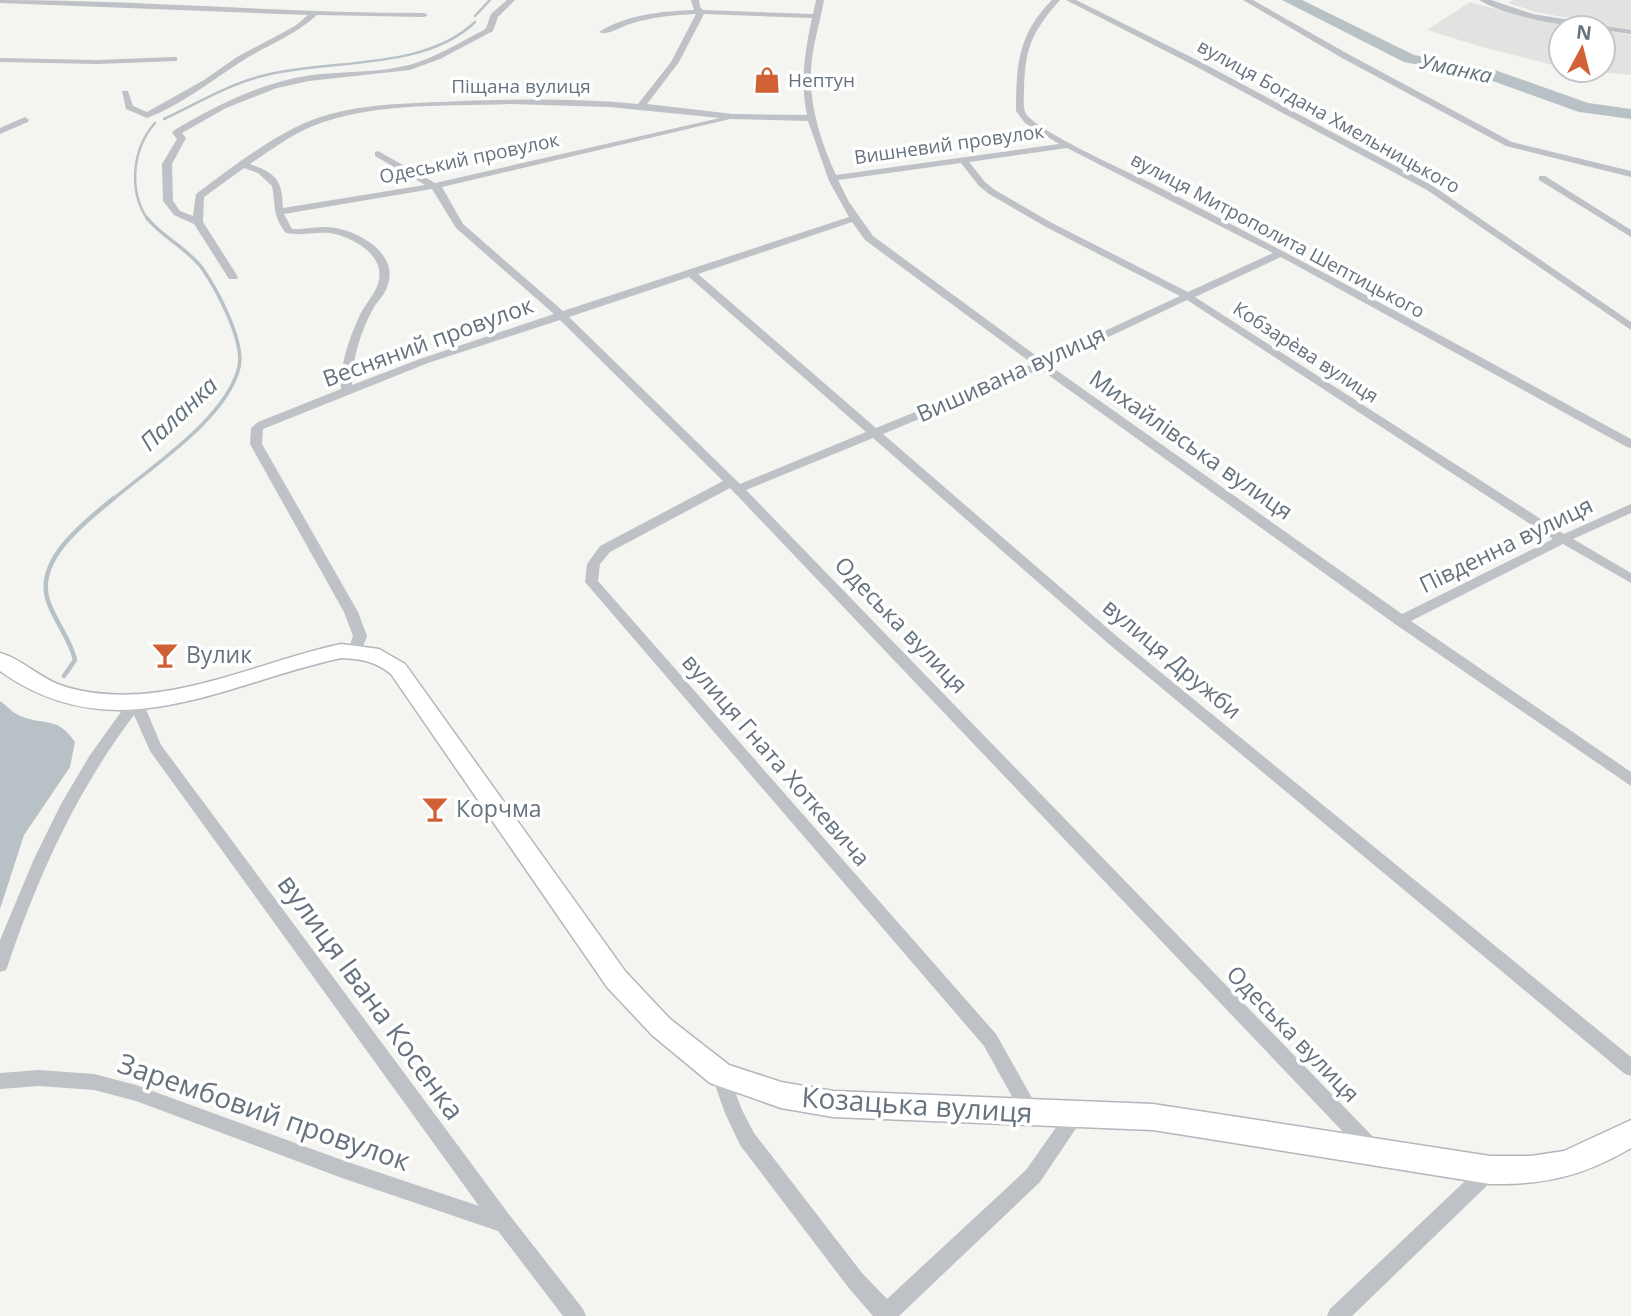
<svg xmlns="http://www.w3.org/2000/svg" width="1631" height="1316" viewBox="0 0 1631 1316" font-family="'Open Sans',sans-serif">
  <rect width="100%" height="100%" fill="#f4f4f1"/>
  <g fill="#e2e3e1">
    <polygon points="1513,0 1631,0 1631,30 1536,12 1508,3"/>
    <polygon points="1470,2 1537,20 1590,28 1561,28 1561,67 1482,47 1427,30"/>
    <polygon points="1603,30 1631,35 1631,75 1578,70 1603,70"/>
  </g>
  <path fill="#b8c1c6" d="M0,701C7,706 15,715 23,717C47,726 57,716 75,742L70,767L24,835L0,909Z"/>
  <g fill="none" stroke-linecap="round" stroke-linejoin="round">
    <g stroke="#b8c1c6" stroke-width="2.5">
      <polyline points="475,16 490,0"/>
      <path d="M164,119C196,104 227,85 262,76C328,58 423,72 475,22"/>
      <path d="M148,220C128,191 132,149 155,123"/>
    </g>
    <path stroke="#b8c1c6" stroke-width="3.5" d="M112,500C151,467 227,418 239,367C245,341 216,288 202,268C187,248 163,238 147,218"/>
    <path stroke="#b8c1c6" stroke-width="4.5" d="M64,676L75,660C70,638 55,622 48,601C34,560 86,521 114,498"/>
    <polygon fill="#b8c1c6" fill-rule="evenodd" points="1282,0 1302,0 1414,55 1489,68 1588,103 1631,109 1631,119 1579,112 1479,76 1404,62"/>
    <defs>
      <path id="secondary" d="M341,644L379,649L405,664L625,971L670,1019L729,1065L781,1082L833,1091L1153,1104L1490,1156H1531L1564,1151L1631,1120V1148C1583,1176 1545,1185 1490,1184L1153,1130L833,1117L781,1108L710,1083L652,1035L607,987L391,674C375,661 361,659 341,658C222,684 115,753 0,671V653C23,659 41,680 66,687C159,714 252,663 341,644Z"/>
    </defs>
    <use href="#secondary" stroke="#b3b7bb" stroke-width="3"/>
    <g fill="#bec1c5" fill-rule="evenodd">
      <path d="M0,0C142,0 283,13 424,13L428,15L424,17L317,15C294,36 267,45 242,61C211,81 181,105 147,118L126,109L122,91H128L133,106L147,112L204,80L237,57L295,26L308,15L0,3Z"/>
      <path d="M507,0H515L498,17L493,31L440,59L410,70L309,81L277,88L226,108L182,133L186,138L172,164L173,201L180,211L193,216L196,194C227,171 259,146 294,128C339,105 390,104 440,102C506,99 572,98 638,104L671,62L696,14C674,15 651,17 630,24C620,27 608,36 599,32C625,15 663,11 694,10L691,0H699L700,7L703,10L813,14L816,0H824C820,23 812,46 811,70C809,106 821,142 836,175L1059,144L1025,123L1016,111C1016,65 1018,34 1052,0H1060C1032,32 1025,47 1024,91C1024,97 1023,106 1025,112C1032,129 1128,172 1149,182C1311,264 1471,352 1631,439V448L1627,447L1281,257L1195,297L1564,534L1631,504V513L1573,539L1631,573V583L1563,544L1411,621L1631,772V786L1395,624L1040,369L883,434L1120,639L1631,1057V1076L1625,1074L1110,645L873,438L746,490L1380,1144L1382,1150L1380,1156L1373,1159L1366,1156L730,488L610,552L600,564L598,581L996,1034L1041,1114L1039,1120L1032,1123L1025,1120L984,1046L585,582L587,564L600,546L723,481L560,320L428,363L263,429L262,444L358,612L367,636L360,654H350L348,651L353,636L344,612L250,444L251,428L258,422L341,389C340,364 349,339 359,317C364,305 374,296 378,284C386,258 360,242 339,235C322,229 303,237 286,233C272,215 276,207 272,186L258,173L244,168L204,197L203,222L238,277L237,279H229L194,224L174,215L163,201L162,164L177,139L172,133L173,131C216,105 262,82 312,75C344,71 377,73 409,65C435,58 458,43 482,31L486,28L491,14ZM704,14L812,18C805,51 800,82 807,115L733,114L647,104L679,62ZM511,104L609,107L720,118L435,183L378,151L375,152V156L425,185L283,208C282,180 277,174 250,164C266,153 283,141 300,132C361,101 444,107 511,104ZM730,119L808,121L829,181L849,217L563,311L463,224L442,187ZM1067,148L1273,253L1188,292L1052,223L995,190L985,182L969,162ZM961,163L979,186L989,194L1046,227L1180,296L1042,360L873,236L849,202L838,180ZM432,189L456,228L554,314L420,359L352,385C352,359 361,330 374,307C379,300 386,293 388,284C398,254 360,232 335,228C321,225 307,230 292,229L284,214ZM852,222L865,240L1033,364L876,428L698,274ZM689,277L866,432L740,484L569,317ZM1187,300L1553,539L1402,614L1049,365Z"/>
      <polygon points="1066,0 1076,0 1199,61 1433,186 1631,322 1631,330 1427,190 1193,65"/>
      <polygon points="1243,0 1253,0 1348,54 1512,142 1631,171 1631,177 1506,146 1342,58"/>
      <path d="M1479,0H1491L1533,14L1631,30V34L1603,30V28C1570,28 1507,17 1479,0Z"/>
      <polygon points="174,57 177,57 177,61 97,64 0,62 0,58 97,60"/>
      <polygon points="25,117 29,120 28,122 0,134 0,128"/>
      <polygon points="1539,176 1545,176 1631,230 1631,237 1539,180"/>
      <path d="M136,697L141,698L143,702L161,745L511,1217L583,1309L586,1316H563L498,1231L342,1178L136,1101L94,1090L39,1086L0,1089V1073L39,1070L94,1074L136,1085L342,1160L479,1206L150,751L134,715C77,790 38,876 8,965L6,970L0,972V940L34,859L61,804L90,755L131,698Z"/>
      <polygon points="720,1066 726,1068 742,1110 754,1133 862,1273 887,1299 1026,1170 1069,1109 1076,1106 1083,1109 1085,1115 1040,1182 899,1316 873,1316 848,1287 740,1145 725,1113 711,1074 714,1068"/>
      <polygon points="1490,1161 1497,1164 1499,1170 1497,1176 1352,1316 1327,1316 1330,1309 1483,1164"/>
    </g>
    <use href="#secondary" fill="#fff" fill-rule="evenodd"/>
  </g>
  <defs>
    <symbol id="shop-bare" viewBox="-9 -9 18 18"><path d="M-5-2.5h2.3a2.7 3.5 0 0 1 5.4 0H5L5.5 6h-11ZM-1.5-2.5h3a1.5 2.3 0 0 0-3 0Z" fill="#d16134" stroke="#fff" stroke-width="2.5" paint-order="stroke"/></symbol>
    <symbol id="bar-bare" viewBox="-9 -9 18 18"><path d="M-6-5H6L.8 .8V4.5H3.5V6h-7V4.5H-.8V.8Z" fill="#d16134" stroke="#fff" stroke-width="2.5" paint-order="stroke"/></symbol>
  </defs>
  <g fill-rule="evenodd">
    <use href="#shop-bare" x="748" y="61" width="38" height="38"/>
    <use href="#bar-bare" x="146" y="636" width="38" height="38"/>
    <use href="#bar-bare" x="416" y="790" width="38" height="38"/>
  </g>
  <g text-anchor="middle" stroke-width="7" stroke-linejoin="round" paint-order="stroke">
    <g font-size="19" fill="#66737f" stroke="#fff" text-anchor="start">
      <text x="788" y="87">Нептун</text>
    </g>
    <g font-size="19" fill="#66737f" stroke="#fff">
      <text x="521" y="93">Піщана вулиця</text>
      <text transform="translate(1329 116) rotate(29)" y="7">вулиця Богдана Хмельницького</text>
      <text transform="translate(949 144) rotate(-8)" y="7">Вишневий провулок</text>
      <text transform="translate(469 158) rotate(-12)" y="7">Одеський провулок</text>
      <text transform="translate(1278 235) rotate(28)" y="7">вулиця Митрополита Шептицького</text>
      <text transform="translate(1306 352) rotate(33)" y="7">Кобзарèва вулиця</text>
    </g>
    <g font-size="21" font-style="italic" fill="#62737c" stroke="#fff">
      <text transform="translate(1456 69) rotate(12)" y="7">Уманка</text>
    </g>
    <g font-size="23" fill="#66737f" stroke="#fff">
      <text transform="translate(428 342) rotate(-20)" y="8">Весняний провулок</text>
      <text transform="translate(1011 374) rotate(-24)" y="8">Вишивана вулиця</text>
      <text transform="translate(1191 445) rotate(35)" y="8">Михайлівська вулиця</text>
      <text transform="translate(1506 545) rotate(-26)" y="8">Південна вулиця</text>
      <text transform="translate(901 625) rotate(46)" y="8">Одеська вулиця</text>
      <text transform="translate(1172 659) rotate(40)" y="8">вулиця Дружби</text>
      <text transform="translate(776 760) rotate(49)" y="8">вулиця Гната Хоткевича</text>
      <text transform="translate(1293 1034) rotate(46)" y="8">Одеська вулиця</text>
    </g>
    <g font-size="23" fill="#66737f" stroke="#fff" text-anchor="start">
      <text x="186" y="663">Вулик</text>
      <text x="456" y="817">Корчма</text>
    </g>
    <g font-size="24" font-style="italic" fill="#62737c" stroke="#fff">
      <text transform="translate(179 414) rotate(-43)" y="8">Паланка</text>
    </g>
    <g font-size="28" fill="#66737f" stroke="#fff">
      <text transform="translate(371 997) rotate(54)" y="10">вулиця Івана Косенка</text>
      <text transform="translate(917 1105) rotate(4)" y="10">Козацька вулиця</text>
      <text transform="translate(264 1112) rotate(19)" y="10">Зарембовий провулок</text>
    </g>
  </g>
  <g transform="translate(1582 49) rotate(7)"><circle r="33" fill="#ffffff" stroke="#c2c7cc" stroke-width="2"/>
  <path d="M0-5L12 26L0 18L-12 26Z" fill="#d16134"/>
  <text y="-10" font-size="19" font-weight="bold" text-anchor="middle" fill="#66737f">N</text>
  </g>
</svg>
